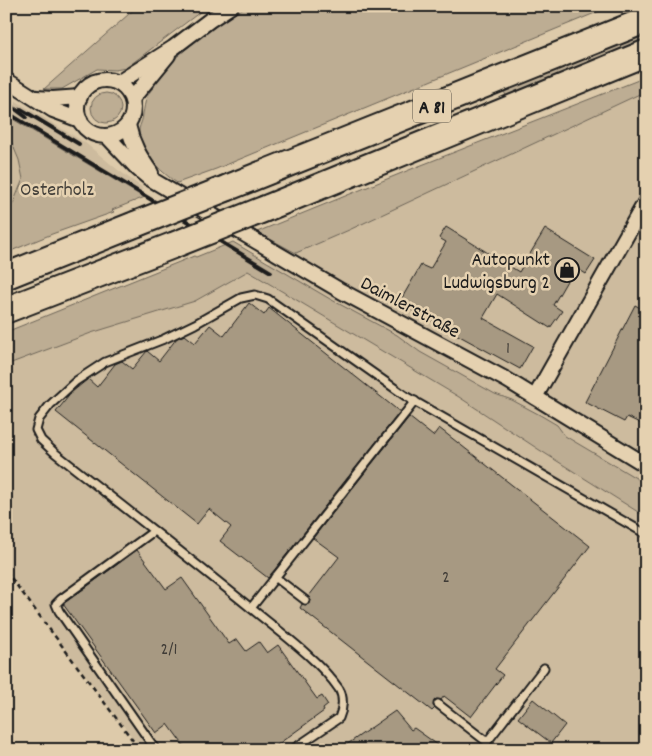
<svg xmlns="http://www.w3.org/2000/svg" width="652" height="756" viewBox="0 0 652 756" font-family="Dekko,sans-serif">
  <rect width="100%" height="100%" fill="#ddcaaa"/>
  <filter id="ink" filterUnits="userSpaceOnUse"><feTurbulence type="fractalNoise" baseFrequency=".02" numOctaves="2"/><feDisplacementMap in="SourceGraphic" scale="10" xChannelSelector="R" yChannelSelector="G"/><feConvolveMatrix kernelMatrix="1 2 1 2 8 2 1 2 1" color-interpolation-filters="sRGB"/></filter>
  <g filter="url(#ink)">
    <g fill="#cdbb9e">
      <polygon points="646,91 646,750 142,750 6,571 6,365 91,333 195,301 247,271 349,230"/>
      <polygon points="6,95 84,142 118,170 143,188 138,194 6,115"/>
      <polygon points="6,135 11,141 19,160 23,179 12,206 6,209"/>
    </g>
    <g fill="#bdad93" stroke="#6c6458">
      <polygon points="138,6 208,6 126,68 115,70 97,69 62,89 44,89"/>
      <path d="M247,6L249,7L612,6L216,169L177,183C160,171 139,152 139,129C140,124 143,120 143,114C145,102 146,94 155,86L151,81C180,52 211,27 247,6Z"/>
      <polygon points="646,33 646,39 506,96 504,91"/>
      <polygon points="646,77 646,91 349,230 296,253 257,232 414,168"/>
      <circle cx="106" cy="108" r="15"/>
      <polygon points="6,115 138,194 145,197 112,210 114,212 52,234 6,253 6,209 12,206 23,179 19,160 11,141 6,135"/>
      <polygon points="233,242 330,299 397,335 420,352 495,394 512,400 540,415 557,425 565,436 646,484 646,517 538,449 459,397 248,271 195,301 91,333 6,365 6,332 194,256 196,257"/>
    </g>
    <g fill="#a79982" stroke="#1c1c1c">
      <polygon points="446,227 519,272 545,229 595,260 586,274 575,267 553,305 562,311 550,328 497,294 483,318 533,346 520,369 399,303 421,265 430,269 446,242 439,238"/>
      <polygon points="249,303 264,315 269,308 400,412 268,578 220,541 231,527 209,509 197,524 56,412 72,392 88,379 97,387 115,364 122,361 132,369 147,351 159,361 177,338 185,335 195,343 210,325 224,336"/>
      <polygon points="635,305 646,311 646,426 627,417 624,422 585,402"/>
      <polygon points="409,417 433,436 439,428 590,546 495,669 503,675 471,717 444,696 441,700 436,699 434,701 433,706 435,708 432,711 300,608 302,604 309,604 310,600 309,596 339,557 313,538"/>
      <polygon points="137,550 166,589 182,578 229,644 237,639 246,651 259,642 267,653 278,645 317,699 322,696 328,705 323,709 324,711 270,750 187,750 168,724 156,733 63,604"/>
      <polygon points="533,699 565,725 551,743 518,718"/>
      <polygon points="395,711 411,730 414,728 445,750 339,750"/>
    </g>
    <g fill="none" stroke-linecap="round" stroke-linejoin="round">
      <defs>
        <g id="lane">
          <polyline points="154,531 61,599 56,604 59,611 156,750"/>
          <polyline points="275,577 305,600"/>
          <polyline points="251,608 415,401"/>
          <polyline points="438,704 487,742 544,668"/>
          <path d="M292,750L339,718C343,709 344,697 339,689C320,661 279,631 252,609C187,556 121,505 55,453L41,440L36,430L39,419L50,405L76,381L105,362L164,339L195,324L241,298L255,295L268,299L407,397L646,534"/>
        </g>
        <g id="street">
          <polyline points="6,80 53,110 80,120"/>
          <circle cx="105" cy="108" r="28"/>
          <polyline points="118,83 173,48 210,20 231,6"/>
          <polyline points="36,98 53,99 80,97"/>
          <polyline points="132,99 168,55"/>
          <path d="M128,125C132,144 140,157 151,173"/>
          <polyline points="107,136 137,168 149,178 341,291 507,380 646,465"/>
          <polyline points="535,397 646,201"/>
        </g>
        <g id="highway">
          <polyline points="227,188 646,20"/>
          <polyline points="267,208 646,53"/>
          <polyline points="6,276 136,224"/>
          <polyline points="6,310 174,245"/>
        </g>
      </defs>
      <use href="#lane" stroke="#1c1c1c" stroke-width="11"/>
      <use href="#street" stroke="#1c1c1c" stroke-width="18"/>
      <use href="#highway" stroke="#1c1c1c" stroke-width="29"/>
      <polyline stroke="#1c1c1c" stroke-width="2.5" stroke-dasharray="5 4" stroke-linecap="butt" points="6,571 140,750"/>
      <use href="#lane" stroke="#e5d1b0" stroke-width="7"/>
      <use href="#street" stroke="#e5d1b0" stroke-width="14"/>
      <use href="#highway" stroke="#e5d1b0" stroke-width="25"/>
      <g stroke="#1c1c1c" stroke-width="4">
        <polyline points="6,102 26,117"/>
        <polyline points="21,109 79,144"/>
        <polyline points="6,112 271,272"/>
      </g>
      <defs>
        <g id="highway-bridge">
          <polyline points="136,224 227,188"/>
          <polyline points="174,245 267,208"/>
        </g>
      </defs>
      <use href="#highway-bridge" stroke="#1c1c1c" stroke-width="29" stroke-linecap="butt"/>
      <use href="#highway-bridge" stroke="#e5d1b0" stroke-width="25"/>
    </g>
  </g>
  <defs>
    <symbol id="shop-ring" viewBox="-11 -11 22 22"><circle r="9.5" fill="#e5d1b0" stroke="#1c1c1c" stroke-width="1.5"/><path d="M-5-2.5h2.3a2.7 3.5 0 0 1 5.4 0H5L5.5 6h-11ZM-1.5-2.5h3a1.5 2.3 0 0 0-3 0Z" fill="#1c1c1c"/></symbol>
  </defs>
  <g fill-rule="evenodd">
    <use href="#shop-ring" x="553" y="256" width="28" height="28"/>
  </g>
  <g text-anchor="middle" stroke-width="5" stroke-linejoin="round" paint-order="stroke">
    <g font-size="18" fill="#3f3b36">
      <text x="508" y="353">1</text>
      <text x="446" y="582">2</text>
      <text x="169" y="654">2/1</text>
    </g>
    <rect fill="#e5d1b0" stroke="#585248" stroke-width="1" x="413" y="89.5" width="38" height="33" rx="4"/>
    <g font-size="19" font-weight="bold" fill="#1c1c1c">
      <text x="432" y="113">A 81</text>
    </g>
    <g font-size="20" fill="#44403a" stroke="#e5d1b0">
      <text x="57" y="195">Osterholz</text>
    </g>
    <g font-size="20" fill="#1c1c1c" stroke="#e5d1b0" text-anchor="end">
      <text x="550" y="265">Autopunkt<tspan x="550" dy="23">Ludwigsburg 2</tspan></text>
    </g>
    <g font-size="20" fill="#1c1c1c" stroke="#e5d1b0">
      <text transform="translate(411 306) rotate(28)" y="7">Daimlerstraße</text>
    </g>
  </g>
  <rect width="652" height="756" fill="none" stroke="#e5d1b0" stroke-width="25"/>
  <rect x="12" y="12" width="627" height="731" fill="none" stroke="#1c1c1c" stroke-width="2" filter="url(#ink)"/>
</svg>
